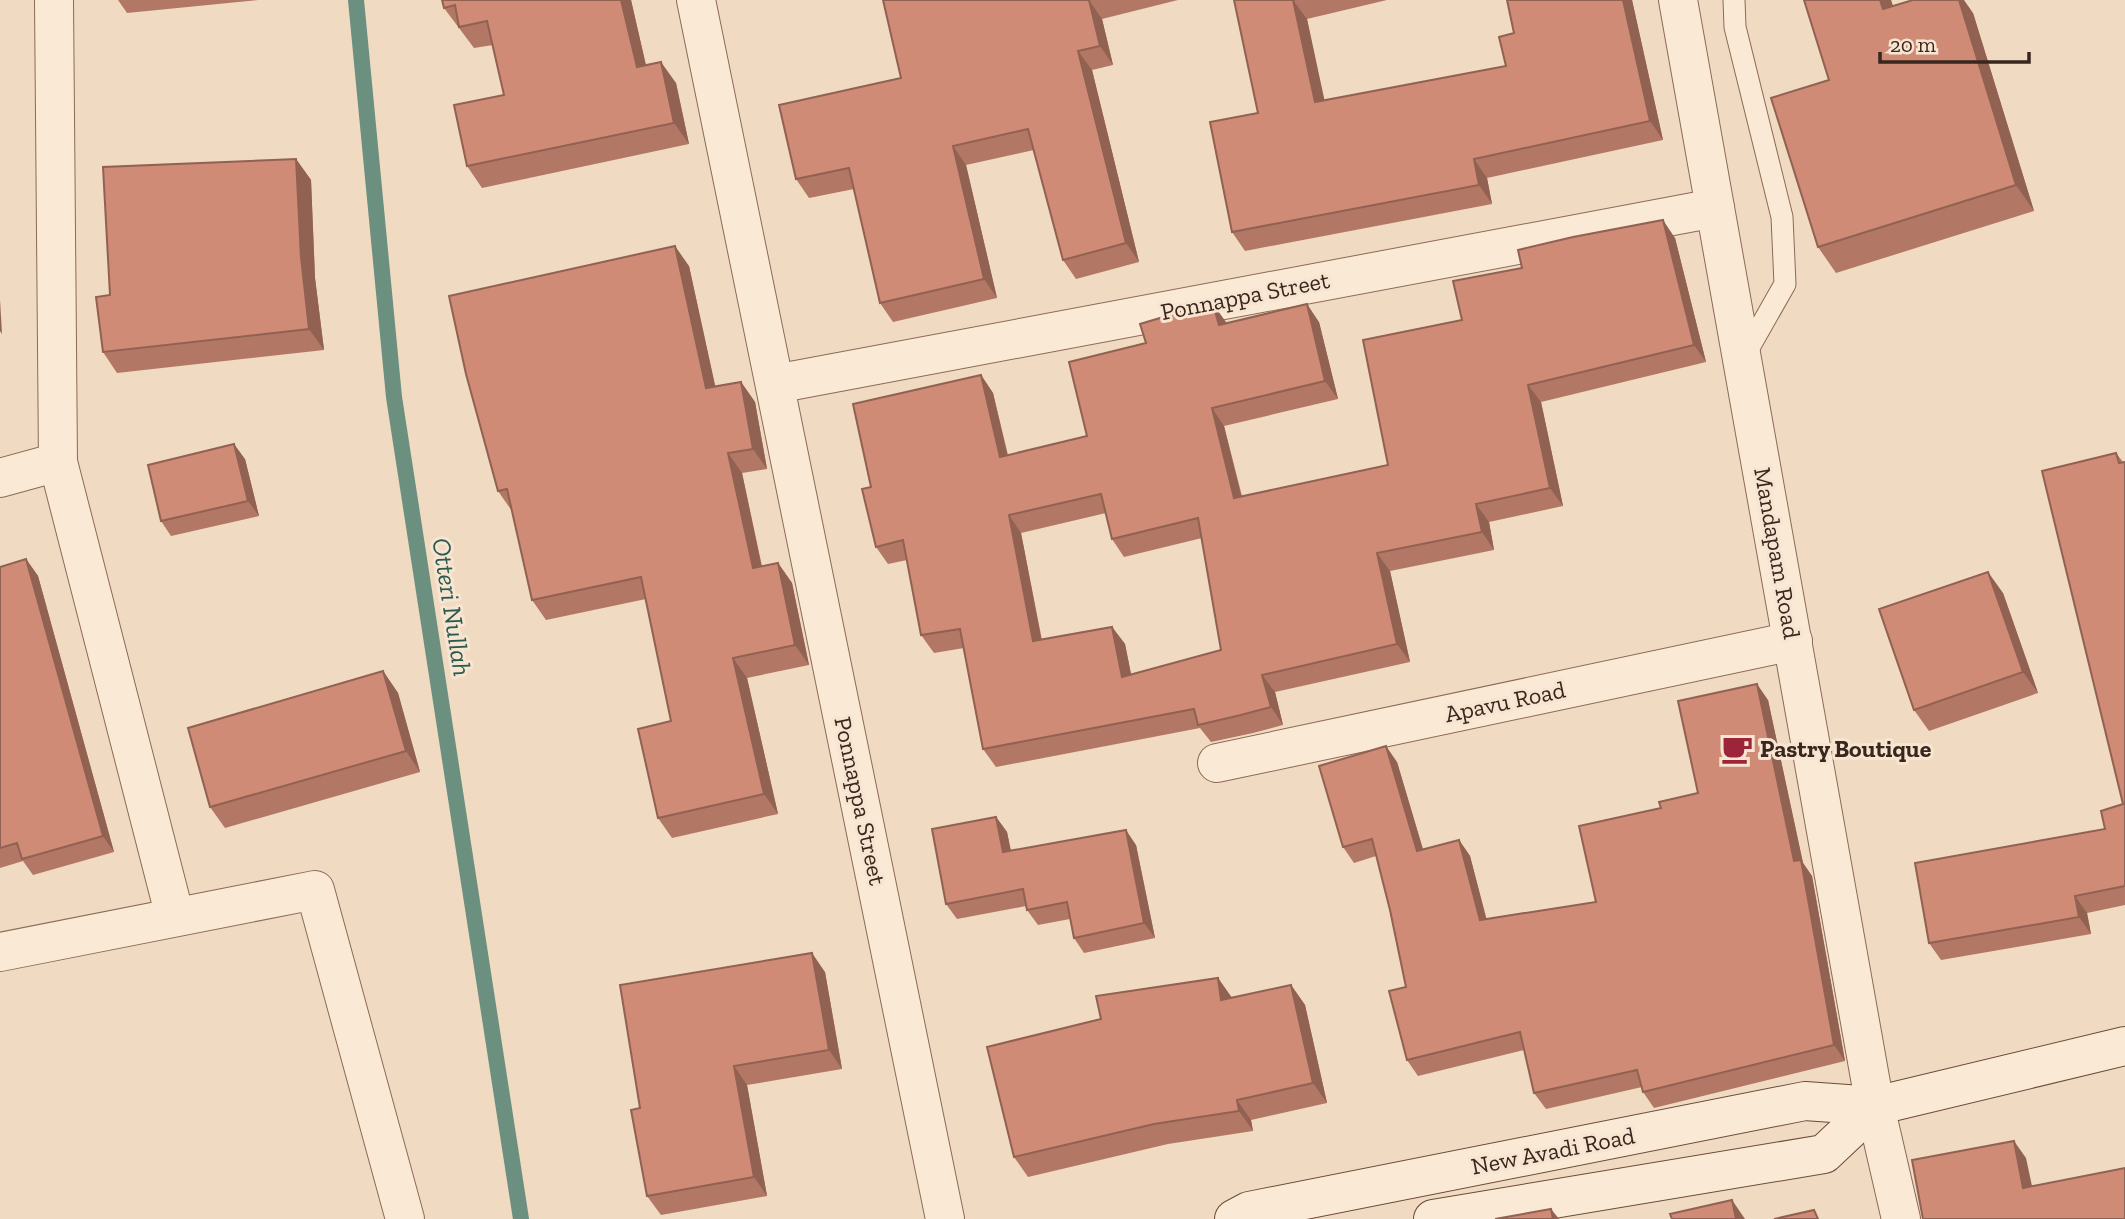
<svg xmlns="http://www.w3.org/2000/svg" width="2125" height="1219" viewBox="0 0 2125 1219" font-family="'Zilla Slab',serif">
  <rect width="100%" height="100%" fill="#f0dac1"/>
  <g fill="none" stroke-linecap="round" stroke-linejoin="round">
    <polyline stroke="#6b9080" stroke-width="16" points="356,0 394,397 521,1219"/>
    <defs>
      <polyline id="lane" points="1734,0 1735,27 1782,217 1785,284 1743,358"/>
      <g id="street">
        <polyline points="54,0 58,462 175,917"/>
        <polyline points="696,0 945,1219"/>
        <polyline points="1678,0 1875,1106 1901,1219"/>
        <polyline points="775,384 1715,208"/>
        <polyline points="0,478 58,462"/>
        <polyline points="1217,763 1793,641"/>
        <polyline points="0,952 315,890 405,1219"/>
      </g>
      <g id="secondary">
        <polyline points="1234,1219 1249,1211 1805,1101 1875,1106 2125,1046"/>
        <polyline points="1433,1219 1824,1154 1875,1106"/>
      </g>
    </defs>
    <use href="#lane" stroke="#8a6a58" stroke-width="23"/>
    <use href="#street" stroke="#8a6a58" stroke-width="40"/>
    <use href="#secondary" stroke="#6c4b3b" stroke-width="40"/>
    <use href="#lane" stroke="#fae9d5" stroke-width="21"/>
    <use href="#street" stroke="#fae9d5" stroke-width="38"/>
    <use href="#secondary" stroke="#fae9d5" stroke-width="38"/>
  </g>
  <g fill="#b27865" fill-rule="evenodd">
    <polygon points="118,0 258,0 127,13"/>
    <polygon points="442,0 631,0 646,65 676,83 689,144 482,188 467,166 504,95 493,45 474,48 444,8"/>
    <polygon points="883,0 1178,0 1102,19 1113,65 1092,70 1139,262 1076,279 1063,260 1034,150 966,165 997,298 893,322 880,303 854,189 809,198 796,179 901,78"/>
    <polygon points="1234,0 1387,0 1307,19 1324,101 1506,66 1514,33 1632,0 1663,140 1487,178 1492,204 1245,251 1232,232 1258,113"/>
    <polygon points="1804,0 1891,0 1893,6 1973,13 2034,211 1836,273 1818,247 1829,80"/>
    <polygon points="296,159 311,180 315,278 324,350 117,373 103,352 110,295"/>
    <path d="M1675,238L1706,362L1541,402L1563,506L1489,522L1494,550L1390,571L1410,662L1275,692L1283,725L1253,733L1211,742L1200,728L996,767L983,749L964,648L934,653L921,635L907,560L888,564L876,547L981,375L993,393L1008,455L1087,436L1226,323L1319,322L1338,399L1224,426L1242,496L1388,465L1462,320ZM1106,513L1112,539L1124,557L1202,538L1221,650L1131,674L1125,644L1112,627L1042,640L1021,533Z"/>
    <polygon points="689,266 715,386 741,382 755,402 767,469 742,473 762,566 778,563 792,583 809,665 747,678 778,814 672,838 658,818 671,721 646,599 546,620 532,600 512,511 498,491"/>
    <polygon points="2116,453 2123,462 2125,462 2125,905 2087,913 2091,934 1941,960 1929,943 2105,829 2123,804"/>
    <polygon points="245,459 259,516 171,536 161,521"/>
    <polygon points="26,559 38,576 114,852 33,875 23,861 0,868 0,567"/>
    <polygon points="2003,593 2038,693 1929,731 1914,710"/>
    <polygon points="383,671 398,693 420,772 225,828 210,807"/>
    <polygon points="1768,700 1803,863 1812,876 1845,1061 1654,1108 1643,1092 1642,1087 1546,1109 1534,1093 1524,1050 1418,1076 1407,1060 1406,987 1390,910 1376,856 1354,863 1343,847 1397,762 1423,849 1459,840 1470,856 1486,919 1596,902 1661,808 1698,793"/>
    <polygon points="996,817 1007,832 1011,851 1136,845 1155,938 1084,953 1074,938 1070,919 1038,925 1027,910 1026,906 957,919 946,904"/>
    <polygon points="825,972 842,1069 747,1085 767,1196 661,1215 647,1196 640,1108"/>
    <polygon points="1218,978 1232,998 1291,985 1305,1005 1327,1103 1251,1120 1253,1131 1168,1144 1028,1177 1014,1157 1101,1019"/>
  </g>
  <g fill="#916152">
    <polygon points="621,0 631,0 651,88 637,67"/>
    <polygon points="1089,0 1102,19 1113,65 1100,46"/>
    <polygon points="1293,0 1307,19 1329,121 1315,102"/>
    <polygon points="1623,0 1632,0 1663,140 1650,121"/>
    <polygon points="1880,0 1891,0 1902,36 1883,9"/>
    <polygon points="1959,0 1964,0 1973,13 2034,211 2016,185"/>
    <polygon points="1078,51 1092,70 1139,262 1126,243"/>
    <polygon points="661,62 676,83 689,144 674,123"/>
    <polygon points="953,146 966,165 997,298 984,279"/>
    <polygon points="296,159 311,180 315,278 324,350 309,329 301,257"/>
    <polygon points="1474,159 1487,178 1492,204 1479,185"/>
    <polygon points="1663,220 1675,238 1706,362 1694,345"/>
    <polygon points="675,246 689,266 720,408 706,388"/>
    <polygon points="0,300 2,334 0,331"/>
    <polygon points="1213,304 1226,322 1232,342 1219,325"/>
    <polygon points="1307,304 1319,322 1338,399 1325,381"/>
    <polygon points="981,375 993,393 1012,475 1000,457"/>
    <polygon points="741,382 755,402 767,469 753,449"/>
    <polygon points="1528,385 1541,402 1563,506 1550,488"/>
    <polygon points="1212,408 1224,426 1246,516 1234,498"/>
    <polygon points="234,444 245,459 259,516 248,501"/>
    <polygon points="728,453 742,473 766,588 753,568"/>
    <polygon points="1476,504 1489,522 1494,550 1482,532"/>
    <polygon points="1009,515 1021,533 1045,659 1033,641"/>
    <polygon points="1377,553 1390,571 1410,662 1397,644"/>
    <polygon points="26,559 38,576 114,852 103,836"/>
    <polygon points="778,563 792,583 809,665 795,645"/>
    <polygon points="1988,572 2003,593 2038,693 2023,672"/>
    <polygon points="1112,627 1125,644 1135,694 1122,677"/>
    <polygon points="733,658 747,678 778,814 764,794"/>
    <polygon points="383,671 398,693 420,772 406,751"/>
    <polygon points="1262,675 1275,692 1283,725 1271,707"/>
    <polygon points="1757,684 1768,700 1803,863 1812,876 1845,1061 1834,1045"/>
    <polygon points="1386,746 1397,762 1428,867 1417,851"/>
    <polygon points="996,817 1007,832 1014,867 1003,852"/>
    <polygon points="1126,830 1136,845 1155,938 1144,923"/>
    <polygon points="1459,840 1470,856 1491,936 1480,920"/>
    <polygon points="2075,896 2087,913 2091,934 2079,917"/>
    <polygon points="812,953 825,972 842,1069 829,1050"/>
    <polygon points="1218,978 1232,998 1221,1000"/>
    <polygon points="1291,985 1305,1005 1327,1103 1313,1083"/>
    <polygon points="734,1066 747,1085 767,1196 754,1177"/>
    <polygon points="1237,1100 1251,1120 1253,1131 1239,1111"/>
    <polygon points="2014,1141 2026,1158 2036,1205 2023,1188"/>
    <polygon points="1732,1200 1745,1219 1736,1219"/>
    <polygon points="1551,1209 1559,1219 1553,1219"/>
  </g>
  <g fill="#cf8b75" stroke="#916152" stroke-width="2" fill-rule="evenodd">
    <polygon points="442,0 621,0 637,67 661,62 674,123 467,166 454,105 504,95 487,21 459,27 455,5 444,8"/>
    <polygon points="883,0 1090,0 1089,0 1100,46 1078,51 1126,243 1063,260 1028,129 953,146 984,279 880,303 849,168 796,179 779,105 901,78"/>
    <polygon points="1234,0 1295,0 1293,0 1315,102 1506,66 1499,37 1514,33 1507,0 1623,0 1650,121 1474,159 1479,185 1232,232 1210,122 1258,113"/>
    <polygon points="1804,0 1880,0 1883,9 1913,0 1959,0 2016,185 1818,247 1771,98 1829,80"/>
    <polygon points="296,159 301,257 309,329 103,352 96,297 110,295 103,167"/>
    <path d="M1663,220L1694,345L1528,385L1550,488L1476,504L1482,532L1377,553L1397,644L1262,675L1271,707L1241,715L1198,725L1194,709L983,749L960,629L921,635L903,540L876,547L862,489L871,487L853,404L981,375L1000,457L1087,436L1069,362L1146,343L1140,324L1190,309L1213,304L1219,325L1307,304L1325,381L1212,408L1234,498L1388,465L1363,340L1462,320L1453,281L1522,268L1518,250L1573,237ZM1101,494L1112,539L1198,518L1221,650L1122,677L1112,627L1033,641L1009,515Z"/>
    <polygon points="675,246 706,388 741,382 753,449 728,453 753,568 778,563 795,645 733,658 764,794 658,818 638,729 671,721 641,577 532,600 507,489 498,491 466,374 449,296"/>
    <polygon points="234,444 248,501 161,521 148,465"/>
    <polygon points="2116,453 2119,463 2125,462 2125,886 2075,896 2079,917 1929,943 1915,863 2105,829 2101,811 2123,804 2042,471"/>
    <polygon points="26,559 103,836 22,859 17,843 0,848 0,567"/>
    <polygon points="1988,572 2023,672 1914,710 1879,609"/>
    <polygon points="383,671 406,751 210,807 188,728"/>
    <polygon points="1757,684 1794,861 1801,860 1834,1045 1643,1092 1637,1070 1534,1093 1520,1032 1407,1060 1389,991 1406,987 1390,910 1372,839 1343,847 1319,766 1386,746 1417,851 1459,840 1480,920 1596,902 1579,826 1661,808 1659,802 1698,793 1678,701"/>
    <polygon points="996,817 1003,852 1126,830 1144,923 1074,938 1067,902 1027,910 1023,889 946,904 932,829"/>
    <polygon points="812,953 829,1050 734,1066 754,1177 647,1196 631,1110 640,1108 620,985"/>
    <polygon points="1218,978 1221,1000 1291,985 1313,1083 1237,1100 1239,1111 1154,1124 1014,1157 987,1047 1101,1019 1096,996"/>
    <polygon points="2014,1141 2023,1188 2125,1168 2125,1219 1923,1219 1912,1160"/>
    <polygon points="1732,1200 1736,1219 1672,1219 1670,1214"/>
    <polygon points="1551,1209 1553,1219 1495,1219"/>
    <polygon points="1814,1210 1818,1219 1774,1219"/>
  </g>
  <defs>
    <symbol id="cafe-bare" viewBox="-9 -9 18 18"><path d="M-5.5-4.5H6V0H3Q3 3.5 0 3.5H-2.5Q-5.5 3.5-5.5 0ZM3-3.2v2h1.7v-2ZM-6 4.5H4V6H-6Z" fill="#9c253b" stroke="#f7e5d1" stroke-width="2.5" paint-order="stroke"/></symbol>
  </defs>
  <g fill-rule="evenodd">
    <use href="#cafe-bare" x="1715" y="727" width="44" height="44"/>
  </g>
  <g text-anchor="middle" stroke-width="6" stroke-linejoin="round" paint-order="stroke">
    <g font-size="24" fill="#39261d" stroke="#f7e5d1">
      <text transform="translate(1245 296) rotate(-11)" y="8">Ponnappa Street</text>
      <text transform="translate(1777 553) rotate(80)" y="8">Mandapam Road</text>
      <text transform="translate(1505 702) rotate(-12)" y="8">Apavu Road</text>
      <text transform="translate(860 801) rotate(78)" y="8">Ponnappa Street</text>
      <text transform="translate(1553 1151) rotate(-11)" y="8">New Avadi Road</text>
    </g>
    <g font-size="24" font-weight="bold" fill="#39261d" stroke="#f7e5d1" text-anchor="start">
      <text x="1760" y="757">Pastry Boutique</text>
    </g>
    <g font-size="26" font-style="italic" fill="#2b5a4f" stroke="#f7e5d1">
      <text transform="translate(452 607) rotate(81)" y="9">Otteri Nullah</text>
    </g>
  </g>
  <path d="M1880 52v10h149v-10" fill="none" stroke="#39261d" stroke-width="3.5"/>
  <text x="1890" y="52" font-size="21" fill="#39261d" stroke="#f7e5d1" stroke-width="5" paint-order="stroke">20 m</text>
</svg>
